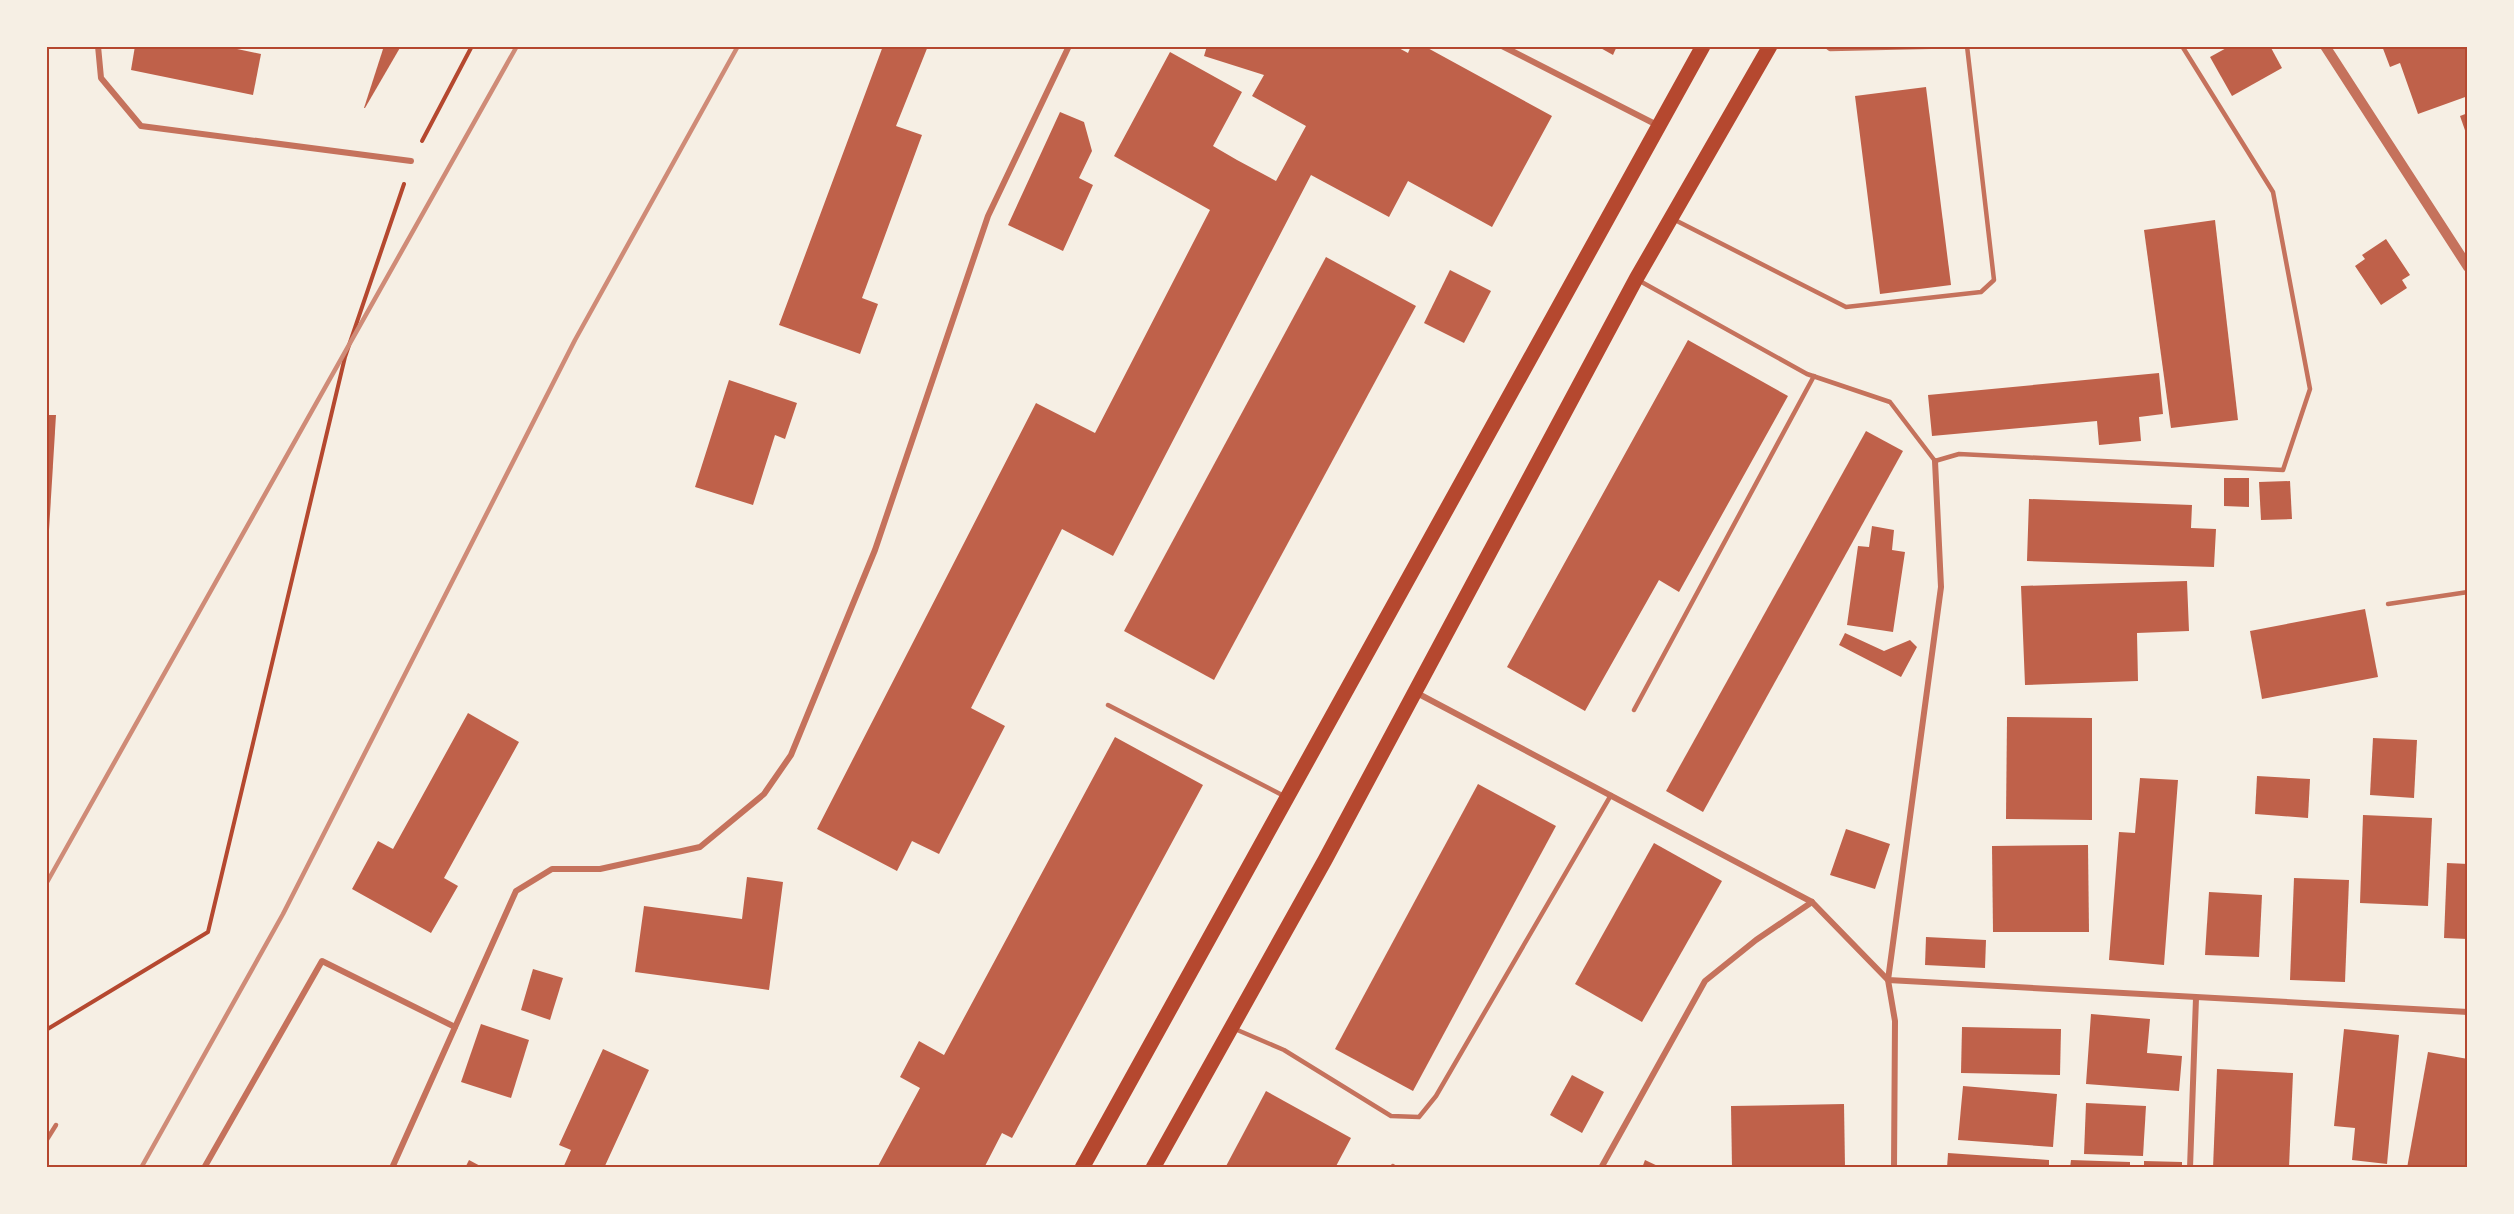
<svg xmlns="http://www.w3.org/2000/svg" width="2514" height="1214" viewBox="0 0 2514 1214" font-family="Ubuntu,sans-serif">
  <rect width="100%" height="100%" fill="#f6efe4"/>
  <g fill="#bf614a">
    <polygon points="135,46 223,46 261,54 253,95 131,70"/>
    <polygon points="384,46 401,46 365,108 364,108"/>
    <polygon points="883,46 928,46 896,126 922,135 862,298 878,304 860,354 779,325"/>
    <polygon points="1207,46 1395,46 1408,53 1411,46 1424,46 1552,116 1492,227 1408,181 1389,217 1311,175 1113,556 1062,529 971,708 1005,726 939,854 912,841 897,871 817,829 1036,403 1095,433 1210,210 1114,156 1170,52 1242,92 1213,146 1237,160 1276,181 1306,126 1252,96 1264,75 1204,56"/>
    <polygon points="1597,46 1617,46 1613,55"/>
    <polygon points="2230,46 2270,46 2282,68 2232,96 2210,57"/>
    <polygon points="2382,46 2465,46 2468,53 2468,96 2418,114 2400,63 2390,67"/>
    <polygon points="1926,87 1951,285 1880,294 1855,96"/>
    <polygon points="1060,112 1084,122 1092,151 1079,178 1093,185 1063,251 1008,225"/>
    <polygon points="2468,113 2468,136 2467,136 2460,116"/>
    <polygon points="2215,220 2238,420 2171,428 2144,230"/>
    <polygon points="2386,239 2410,275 2402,280 2407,288 2381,305 2355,266 2365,259 2362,255"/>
    <polygon points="1326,257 1416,306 1214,680 1124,631"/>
    <polygon points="1450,270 1491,291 1464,343 1424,323"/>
    <polygon points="1688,340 1788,396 1679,592 1659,580 1585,711 1507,667"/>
    <polygon points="2159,373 2163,414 2139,417 2141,441 2099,445 2097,421 1932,436 1928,395"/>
    <polygon points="729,380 797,403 785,439 775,435 753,505 695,487"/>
    <polygon points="46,415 56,415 48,547 46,547"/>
    <polygon points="1866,431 1903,451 1703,812 1666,791"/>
    <polygon points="2224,478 2249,478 2249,507 2224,506"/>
    <polygon points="2290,481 2292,519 2261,520 2259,482"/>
    <polygon points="2029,499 2192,505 2191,528 2216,529 2214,567 2027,561"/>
    <polygon points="1872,526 1894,530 1892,550 1905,552 1893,632 1847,625 1858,546 1869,547"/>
    <polygon points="2187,581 2189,631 2137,633 2138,681 2025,685 2021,586"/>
    <polygon points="2365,609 2378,677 2262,699 2250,631"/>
    <polygon points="1845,633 1884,651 1910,640 1917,647 1901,677 1839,645"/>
    <polygon points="468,713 519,742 444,878 458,886 431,933 352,889 378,841 393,849"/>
    <polygon points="2007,717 2092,718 2092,820 2006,819"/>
    <polygon points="1115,737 1203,785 1012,1138 1002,1133 984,1168 877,1168 920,1088 900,1077 919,1041 944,1055"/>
    <polygon points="2373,738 2417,740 2414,798 2370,795"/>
    <polygon points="2257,776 2310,779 2308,818 2255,814"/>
    <polygon points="2140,778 2178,780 2164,965 2109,960 2119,832 2135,833"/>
    <polygon points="1478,784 1556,826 1413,1091 1335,1049"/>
    <polygon points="2363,815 2432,818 2428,906 2360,903"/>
    <polygon points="1846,829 1890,844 1875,889 1830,875"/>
    <polygon points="1654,843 1722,881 1642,1022 1575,984"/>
    <polygon points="2088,845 2089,932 1993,932 1992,846"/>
    <polygon points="2447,863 2468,864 2468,939 2444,938"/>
    <polygon points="747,877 783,882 769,990 635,972 644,906 742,919"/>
    <polygon points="2294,878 2349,880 2345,982 2290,980"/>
    <polygon points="2209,892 2262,895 2259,957 2205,955"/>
    <polygon points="1926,937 1986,940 1985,968 1925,965"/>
    <polygon points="533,969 563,978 550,1020 521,1010"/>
    <polygon points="2091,1014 2150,1019 2147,1053 2182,1056 2179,1091 2086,1084"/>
    <polygon points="481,1024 529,1040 511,1098 461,1082"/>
    <polygon points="1962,1027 2061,1029 2060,1075 1961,1073"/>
    <polygon points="2344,1029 2399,1035 2387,1164 2352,1160 2355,1128 2334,1126"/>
    <polygon points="603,1049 649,1070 604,1168 563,1168 571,1150 559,1145"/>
    <polygon points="2428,1052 2468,1059 2468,1168 2407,1168"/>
    <polygon points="2217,1069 2293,1073 2289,1168 2213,1168"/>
    <polygon points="1572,1075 1604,1092 1582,1133 1550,1115"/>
    <polygon points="1963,1086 2057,1094 2053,1147 1958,1140"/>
    <polygon points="1266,1091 1351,1138 1335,1168 1225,1168"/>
    <polygon points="2086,1103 2146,1106 2143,1156 2084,1154"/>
    <polygon points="1844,1104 1845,1168 1732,1168 1731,1106"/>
    <polygon points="1948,1153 2049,1160 2049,1168 1947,1168"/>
    <polygon points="469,1160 484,1168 465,1168"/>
    <polygon points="1645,1160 1662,1168 1642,1168"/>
    <polygon points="2071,1160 2130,1162 2130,1168 2070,1168"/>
    <polygon points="2144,1161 2182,1162 2182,1168 2144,1168"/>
  </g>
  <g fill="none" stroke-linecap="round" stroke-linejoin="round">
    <g stroke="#b5482f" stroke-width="4">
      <polyline points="422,141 472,46"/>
      <polyline points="46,1030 208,932 345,357 404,184"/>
    </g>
    <g stroke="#c5725c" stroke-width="4.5">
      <polyline points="1826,46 1830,49 1965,46"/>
      <polyline points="1673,219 1846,307 1981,292 1994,280 1967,46"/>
      <polyline points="1638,280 1807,374 1890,402 1935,461 1959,454 2283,470 2310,389 2273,192 2182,46"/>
      <polyline points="2388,604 2468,592"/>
      <polyline points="1108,705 1284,796"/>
      <polyline points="1634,710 1814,376"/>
      <polyline points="1235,1029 1284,1050 1391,1116 1419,1117 1436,1096 1611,795"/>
      <polyline points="46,1141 56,1125"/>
      <polyline points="1392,1168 1393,1166"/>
    </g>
    <g stroke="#c5725c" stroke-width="6">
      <polyline points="98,46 101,78 141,126 411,161"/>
      <polyline points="1502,46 1659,126"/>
      <polyline points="1415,692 1812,902 1888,980 2468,1012"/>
      <polyline points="204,1168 322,961 455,1027"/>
      <polyline points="392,1168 516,891 552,869 600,869 700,847 764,794 791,755 875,550 988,216 1069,46"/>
      <polyline points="1601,1168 1705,981 1756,940 1812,902"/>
      <polyline points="1894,1168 1895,1021 1888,980 1941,587 1935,461"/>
      <polyline points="2190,1168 2196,998"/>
    </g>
    <polyline stroke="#c5725c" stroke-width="10" points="2325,46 2468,267"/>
    <g stroke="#b5482f" stroke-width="15">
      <polyline points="1082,1168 1703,46"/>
      <polyline points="1153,1168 1325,860 1636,279 1770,46"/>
    </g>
    <g stroke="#cf8b77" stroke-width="4.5">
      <polyline points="46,884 517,46"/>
      <polyline points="141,1168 283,914 575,340 738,46"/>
    </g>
  </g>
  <rect width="2514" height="1214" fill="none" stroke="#f6efe4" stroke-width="96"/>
  <rect x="48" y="48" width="2418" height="1118" fill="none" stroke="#b5482f" stroke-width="2"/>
</svg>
